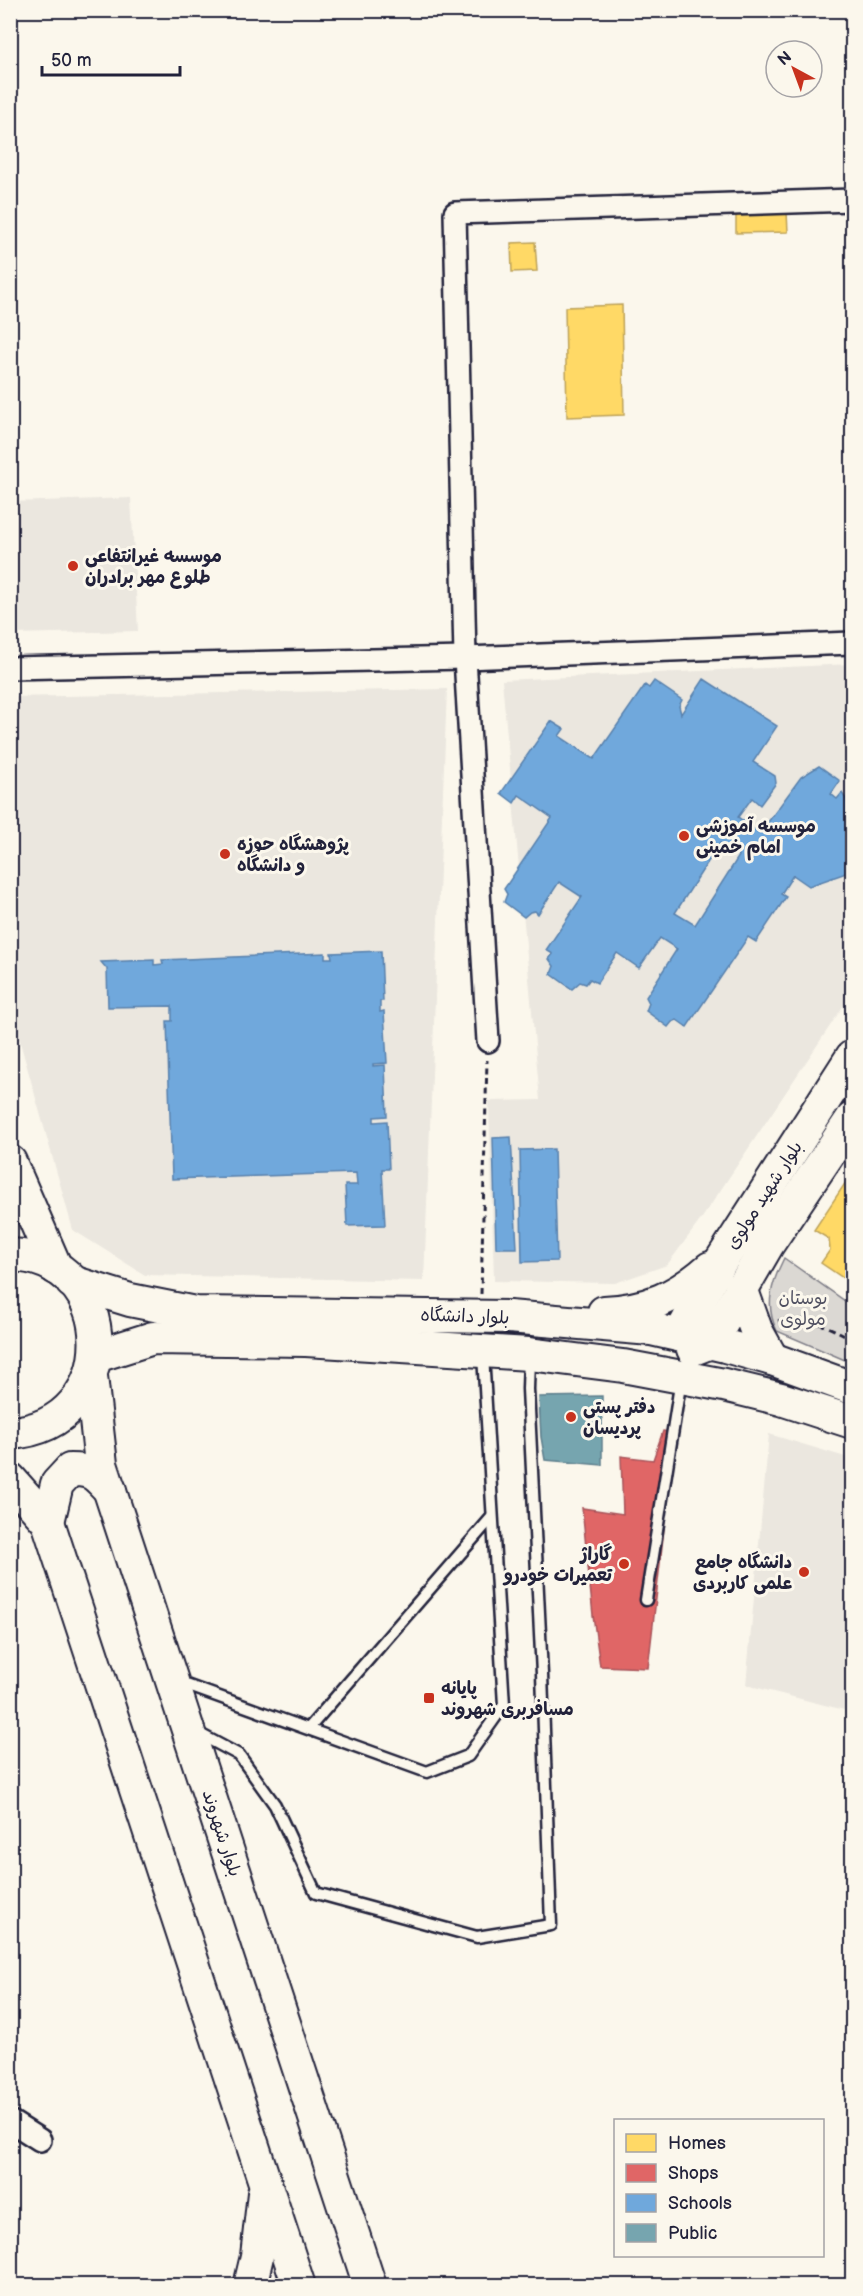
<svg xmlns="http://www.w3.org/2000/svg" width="863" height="2296" viewBox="0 0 863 2296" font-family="'Balsamiq Sans','Playpen Sans Arabic',sans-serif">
  <rect width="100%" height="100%" fill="#fbf7ec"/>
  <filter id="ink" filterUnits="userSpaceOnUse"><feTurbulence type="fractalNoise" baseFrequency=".0167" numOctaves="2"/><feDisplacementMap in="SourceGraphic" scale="12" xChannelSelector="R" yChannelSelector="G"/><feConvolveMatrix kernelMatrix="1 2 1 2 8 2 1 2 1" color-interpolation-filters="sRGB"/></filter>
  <g filter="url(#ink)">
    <g fill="#ebe7df">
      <polygon points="131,498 138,631 11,634 11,502"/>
      <polygon points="852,664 852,993 702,1218 667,1265 615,1283 494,1281 489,1101 540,1100 502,680"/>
      <polygon points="447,689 424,1281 145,1275 73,1230 11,1010 10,697"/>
      <polygon points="769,1434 852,1459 852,1712 746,1685"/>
    </g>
    <path fill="#dbd8d3" stroke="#7e7d87" stroke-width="1.5" d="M784,1258L852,1306V1363L777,1331C764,1305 772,1282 784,1258Z"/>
    <g fill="#ffd966" stroke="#bda259" stroke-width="1.5">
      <polygon points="787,212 788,232 736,233 736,213"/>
      <polygon points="535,242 537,271 512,272 511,243"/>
      <polygon points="622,305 624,415 567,417 565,307"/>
      <polygon points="852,1173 851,1223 852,1284 821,1263 830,1250 829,1239 814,1230"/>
    </g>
    <polygon fill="#e06666" stroke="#a75259" stroke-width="1.5" points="663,1431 675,1433 648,1668 600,1666 593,1615 582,1508 623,1514 621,1456 653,1460"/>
    <g fill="#6fa8dc" stroke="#5880ac" stroke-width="1.5" fill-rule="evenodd">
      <path d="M704,679L777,726L753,762L775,776L776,783L760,805L752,798L738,817L760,833L801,777L819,766L840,781L831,794L837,799L842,793L850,805L848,809L852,822V871L809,886L793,875L781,894L786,897L756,942L748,937L687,1027L677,1020L672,1022L668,1027L646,1011L649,1003L646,997L677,949L660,938L639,968L617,953L597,983L590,979L586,984L580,982L572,989L551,974L554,966L549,959L553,954L546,950L582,897L559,882L538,914L535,911L530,912L524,917L504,902L507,894L504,889L552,818L519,795L514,803L501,793L551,721L564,729L559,736L594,759L645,685L649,688L654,681L682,700L679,706L681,714ZM720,843L739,856L695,925L675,913Z"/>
      <polygon points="381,951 383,1001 380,1001 380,1012 384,1011 387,1063 373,1064 373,1066 385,1065 387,1116 374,1117 374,1122 387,1121 389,1169 382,1169 385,1225 347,1226 345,1185 357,1185 356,1173 172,1179 167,1021 172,1021 172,1006 108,1007 107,969 101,962 154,960 154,965 163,964 162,960 325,953 325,958 332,958 331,953"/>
      <polygon points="511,1137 517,1248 496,1248 493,1138"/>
      <polygon points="554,1149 557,1261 522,1262 520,1150"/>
    </g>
    <polygon fill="#76a5af" stroke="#5d7e8c" stroke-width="1.5" points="602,1396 602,1465 545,1460 541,1437 539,1397"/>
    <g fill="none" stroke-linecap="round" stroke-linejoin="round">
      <defs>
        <g id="lane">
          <polyline points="646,1600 681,1379"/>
          <polyline points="178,1682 427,1772 468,1756 504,1705 483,1355"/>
          <polyline points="309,1728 492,1517"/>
          <polyline points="194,1731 239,1755 275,1805 316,1893 477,1937 551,1925 542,1674 528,1389 529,1358"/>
        </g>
        <g id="street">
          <polyline points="10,668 465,658 852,643"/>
          <polyline points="488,1041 465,658 455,213 852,200"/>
          <polyline points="10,2121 40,2140"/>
        </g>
        <g id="secondary">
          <polyline points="10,1162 56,1268"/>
          <path d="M10,1255C123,1257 125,1426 10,1433"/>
          <polyline points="72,1282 130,1300 195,1313 509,1317 651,1329 725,1346 772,1359 852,1388"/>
          <polyline points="741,1288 756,1330 772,1359"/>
          <path d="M604,1312C648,1310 677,1297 710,1268"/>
          <polyline points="680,1335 721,1261 852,1057"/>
          <polyline points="693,1349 711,1342 768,1244 852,1119"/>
          <polyline points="96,1356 153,1338 306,1340 529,1354 623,1366 724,1385 781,1399 852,1422"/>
          <polyline points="91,1376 101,1464 370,2286"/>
          <polyline points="10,1479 48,1522 299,2286"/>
          <path d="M48,1522L57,1484L70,1470C94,1470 94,1474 110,1490"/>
          <polyline points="250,2286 257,2256 264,2193"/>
        </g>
      </defs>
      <use href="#lane" stroke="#22223b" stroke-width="15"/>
      <use href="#street" stroke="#22223b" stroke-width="26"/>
      <use href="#secondary" stroke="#22223b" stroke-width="36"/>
      <g stroke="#22223b" stroke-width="3" stroke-dasharray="6 4.5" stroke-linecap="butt">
        <polyline points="481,1294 487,1060"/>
        <path d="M778,1321C804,1314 830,1327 852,1339"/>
      </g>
      <use href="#lane" stroke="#fbf7ec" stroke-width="10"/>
      <use href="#street" stroke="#fbf7ec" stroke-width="21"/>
      <use href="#secondary" stroke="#fbf7ec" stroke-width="32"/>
    </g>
  </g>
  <g fill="#c8321e" stroke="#fbf7ec" stroke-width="2">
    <circle cx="73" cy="566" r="6"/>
    <circle cx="684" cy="836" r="6"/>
    <circle cx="225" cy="854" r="6"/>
    <circle cx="571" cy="1417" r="6"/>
    <circle cx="624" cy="1564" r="6"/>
    <circle cx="804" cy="1572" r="6"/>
    <rect x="423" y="1692" width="12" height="12" rx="3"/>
  </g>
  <g text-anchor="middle" stroke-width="6" stroke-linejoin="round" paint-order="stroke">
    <g font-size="18" font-weight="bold" fill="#22223b" stroke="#fbf7ec" text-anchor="start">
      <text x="85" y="562">موسسه غیرانتفاعی<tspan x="85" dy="21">طلوع مهر برادران</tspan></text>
      <text x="696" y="832">موسسه آموزشی<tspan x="696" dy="21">امام خمینی</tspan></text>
      <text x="237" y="850">پژوهشگاه حوزه<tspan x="237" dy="21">و دانشگاه</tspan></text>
      <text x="583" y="1413">دفتر پستی<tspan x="583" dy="21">پردیسان</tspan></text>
      <text x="612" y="1560" text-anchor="end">گاراژ<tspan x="612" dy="21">تعمیرات خودرو</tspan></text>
      <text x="792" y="1568" text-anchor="end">دانشگاه جامع<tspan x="792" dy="21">علمی کاربردی</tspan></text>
      <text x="441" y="1694">پایانه<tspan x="441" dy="21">مسافربری شهروند</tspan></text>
    </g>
    <g font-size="18" fill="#22223b" stroke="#fbf7ec">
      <text transform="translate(764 1195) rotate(-57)" y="6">بلوار شهید مولوی</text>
      <text transform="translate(465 1316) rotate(2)" y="6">بلوار دانشگاه</text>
      <text transform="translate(222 1833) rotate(72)" y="6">بلوار شهروند</text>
    </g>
    <g font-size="18" fill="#505061" stroke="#fbf7ec">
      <text x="803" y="1304">بوستان<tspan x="803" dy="21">مولوی</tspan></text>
    </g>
  </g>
  <rect width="863" height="2296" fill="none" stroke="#fbf7ec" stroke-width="36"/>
  <rect x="18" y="18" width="827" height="2260" fill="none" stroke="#22223b" stroke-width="2" filter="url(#ink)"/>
  <rect x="614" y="2119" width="210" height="138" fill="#fbf7ec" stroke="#a4a2a5" stroke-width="1.5"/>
  <rect x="626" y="2134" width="30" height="18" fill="#ffd966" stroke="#a4a2a5" stroke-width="1.5"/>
  <text x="668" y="2149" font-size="18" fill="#22223b">Homes</text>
  <rect x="626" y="2164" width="30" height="18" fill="#e06666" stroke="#a4a2a5" stroke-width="1.5"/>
  <text x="668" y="2179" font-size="18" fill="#22223b">Shops</text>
  <rect x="626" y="2194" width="30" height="18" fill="#6fa8dc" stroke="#a4a2a5" stroke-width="1.5"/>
  <text x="668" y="2209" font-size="18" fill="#22223b">Schools</text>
  <rect x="626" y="2224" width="30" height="18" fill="#76a5af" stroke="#a4a2a5" stroke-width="1.5"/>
  <text x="668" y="2239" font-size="18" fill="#22223b">Public</text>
  <g transform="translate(794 69) rotate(319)"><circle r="28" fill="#fbf7ec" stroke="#a4a2a5" stroke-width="1.5"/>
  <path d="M0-4.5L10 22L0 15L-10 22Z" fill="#c8321e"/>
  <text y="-9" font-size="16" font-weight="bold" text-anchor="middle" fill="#22223b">N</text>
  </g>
  <path d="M42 66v9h138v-9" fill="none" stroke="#22223b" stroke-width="3"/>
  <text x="51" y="66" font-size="18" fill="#22223b" stroke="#fbf7ec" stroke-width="4.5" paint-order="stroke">50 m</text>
</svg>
